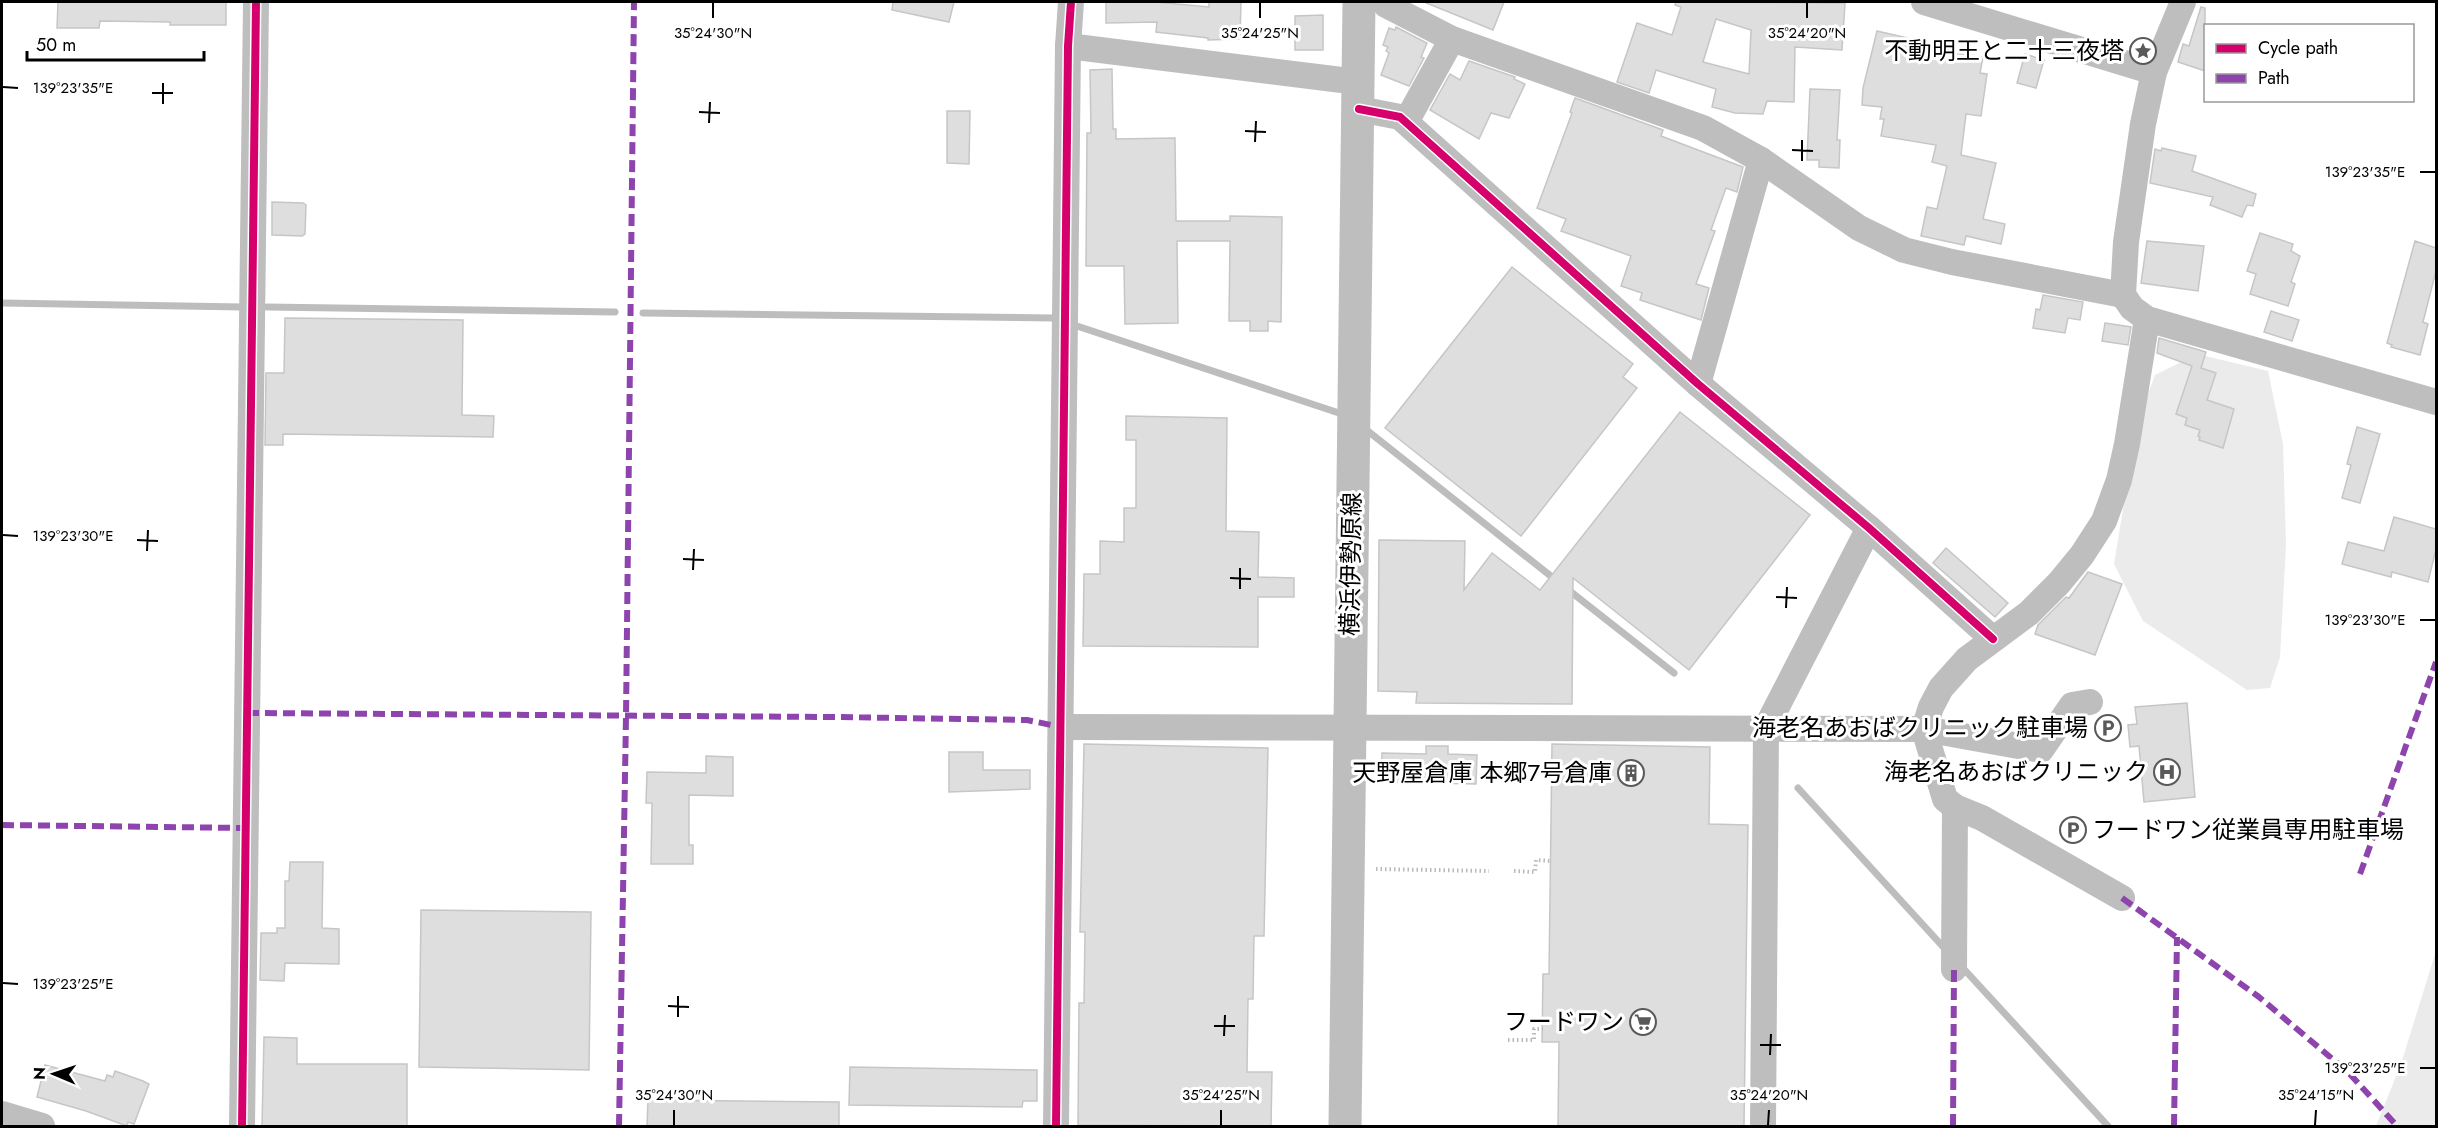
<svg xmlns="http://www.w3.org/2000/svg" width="2438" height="1128" viewBox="0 0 2438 1128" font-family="Jost,'Noto Sans JP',sans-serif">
  <rect width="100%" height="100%" fill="#fff"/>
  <g fill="#ebebeb">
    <polygon points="2197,354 2268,371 2283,444 2286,544 2280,657 2270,688 2247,690 2143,621 2114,564 2137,424 2155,375"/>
    <polygon points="2436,951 2436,1126 2376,1126 2401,1064"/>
  </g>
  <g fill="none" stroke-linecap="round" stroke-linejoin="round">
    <g stroke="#bdbdbd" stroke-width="7">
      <polyline points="2,303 242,307"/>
      <polyline points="267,307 615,312"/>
      <polyline points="643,313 1052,318"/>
      <polyline points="1077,326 1345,415"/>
      <polyline points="1364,428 1557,581"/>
      <polyline points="1566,588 1674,673"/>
      <polyline points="1798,788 1946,950"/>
      <polyline points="1962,967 2108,1126"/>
    </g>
  </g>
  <g fill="#dedede" stroke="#c6c6c6" stroke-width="1.5" fill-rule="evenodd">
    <polygon points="58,2 226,2 226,25 170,25 170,22 100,21 99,28 57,28"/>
    <polygon points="893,2 954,2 949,22 892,10"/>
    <polygon points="1106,2 1155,2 1209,7 1209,2 1241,2 1240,39 1208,40 1208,38 1156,32 1157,22 1106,23"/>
    <polygon points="1424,2 1504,2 1493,30"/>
    <path d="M1676,2L1845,3L1842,50L1795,47L1794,102L1767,101L1763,114L1735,113L1712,107L1716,89L1656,70L1649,93L1617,82L1637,23L1672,35L1681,7L1675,5ZM1716,19L1751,30L1749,74L1703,62Z"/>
    <polygon points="2201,7 2205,8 2205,71 2178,62 2183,44 2189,46"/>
    <polygon points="1323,15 1323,50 1295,50 1295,16"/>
    <polygon points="1396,27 1427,43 1421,57 1424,58 1409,86 1381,75 1389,53 1386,51 1388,47 1383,45 1389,28 1395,30"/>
    <polygon points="1877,31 1921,41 1920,48 1983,57 1980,73 1987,74 1981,116 1966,114 1961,155 1996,163 1983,219 2005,224 2001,244 1966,236 1964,245 1921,236 1927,207 1937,209 1947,166 1932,162 1936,145 1881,136 1884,119 1880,119 1882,107 1862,105 1863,88"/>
    <polygon points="2025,54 2044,60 2036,88 2017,83"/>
    <polygon points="1469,61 1515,77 1514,79 1525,84 1509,118 1491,113 1479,139 1430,110 1450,74 1460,80"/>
    <polygon points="1112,69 1113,129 1116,129 1116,139 1175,138 1176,221 1230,221 1230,216 1282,217 1281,322 1268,321 1268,331 1250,331 1250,321 1229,321 1230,241 1177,241 1178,323 1125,324 1124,266 1086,266 1087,133 1091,133 1090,70"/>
    <polygon points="1810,89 1840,90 1837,140 1840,140 1839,168 1819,167 1819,160 1807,160"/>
    <polygon points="1575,98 1663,130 1661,136 1743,167 1737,192 1726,188 1711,230 1715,231 1696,284 1709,288 1701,320 1640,300 1642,293 1621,286 1631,256 1561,231 1566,219 1537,208 1572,113 1570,112"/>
    <polygon points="947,111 970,111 969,164 947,163"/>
    <polygon points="2162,148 2196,156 2192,171 2256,194 2253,206 2247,205 2242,217 2210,205 2213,197 2150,183 2155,149 2161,151"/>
    <polygon points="272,202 303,203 306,205 305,234 302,236 272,235"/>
    <polygon points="2260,233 2293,244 2291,251 2300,256 2291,282 2295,284 2288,306 2250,294 2256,274 2247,271"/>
    <polygon points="2147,241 2204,246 2198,291 2141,283"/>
    <polygon points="2415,241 2436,248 2436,271 2423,322 2428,324 2420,355 2391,347 2392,345 2387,343"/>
    <polygon points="1512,267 1633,364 1623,377 1637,388 1521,536 1385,428"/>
    <polygon points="2043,295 2083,302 2080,320 2068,318 2065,333 2033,328 2036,309 2040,310"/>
    <polygon points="2271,311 2299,320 2292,341 2264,332"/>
    <polygon points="285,318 463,320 462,415 494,416 493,437 283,434 283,445 265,445 266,373 284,373"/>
    <polygon points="2105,323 2131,327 2128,345 2102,341"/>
    <polygon points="2159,338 2206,352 2201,368 2216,373 2207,400 2234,409 2223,448 2199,440 2200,437 2198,436 2200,430 2185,425 2187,418 2176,414 2192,366 2157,353"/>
    <polygon points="1680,412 1810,515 1689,670 1573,578 1572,704 1416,703 1417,692 1378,691 1379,540 1465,541 1464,590 1492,553 1540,590"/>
    <polygon points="1126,416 1227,418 1226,531 1259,532 1258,577 1294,578 1294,597 1258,597 1258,647 1083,646 1084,574 1100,574 1100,541 1124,542 1124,508 1136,508 1136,440 1126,440"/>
    <polygon points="2357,427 2380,434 2360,503 2342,498 2351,465 2347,464"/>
    <polygon points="2394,517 2436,529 2436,549 2428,582 2392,572 2391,577 2342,564 2348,542 2384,551"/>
    <polygon points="1946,548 2008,603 1995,617 1933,563"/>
    <polygon points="2088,572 2122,584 2095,655 2035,634 2038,625 2066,597 2069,598"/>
    <polygon points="2187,703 2195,797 2144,802 2139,746 2130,747 2128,725 2137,724 2135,707"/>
    <polygon points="1084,744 1268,748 1264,936 1254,936 1253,999 1248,999 1247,1072 1272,1072 1271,1126 1078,1125 1079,1003 1084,1003 1085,932 1080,932"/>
    <polygon points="1552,744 1710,747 1709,824 1748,825 1744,1126 1558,1126 1559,1042 1542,1042 1543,974 1549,974"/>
    <polygon points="1426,746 1448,746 1448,754 1477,755 1476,784 1381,782 1382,753 1426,754"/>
    <polygon points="949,752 983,752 983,770 1030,770 1030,789 949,792"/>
    <polygon points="706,756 733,757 733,796 689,795 689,845 693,845 693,864 651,864 652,803 646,803 647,772 706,773"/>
    <polygon points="290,862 323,862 322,928 339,929 339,964 285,963 284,981 260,980 261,933 277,933 277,928 285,928 285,881 289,881"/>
    <polygon points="421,910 591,912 589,1070 419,1067"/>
    <polygon points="264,1037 297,1038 297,1064 407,1064 407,1126 262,1126"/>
    <polygon points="45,1065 105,1081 107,1075 113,1077 115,1071 143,1081 149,1084 134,1124 128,1122 127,1126 86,1111 37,1097"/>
    <polygon points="850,1067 1037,1070 1037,1101 1023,1101 1022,1107 849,1105"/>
    <polygon points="648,1100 839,1102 839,1126 647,1126"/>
  </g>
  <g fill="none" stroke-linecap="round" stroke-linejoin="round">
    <g stroke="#b9b9b9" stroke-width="4" stroke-dasharray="1.5 3" stroke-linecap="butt">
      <polyline points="1376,869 1489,871"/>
      <polyline points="1514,871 1535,872 1536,860 1551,861"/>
      <polyline points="1508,1040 1534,1040 1534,1029 1543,1029"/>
    </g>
    <g stroke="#bebebe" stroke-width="26">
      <polyline points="1924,2 2154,72"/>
      <polyline points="2183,2 2154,72 2143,124 2126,242 2123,295 2132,308 2147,319 2436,402"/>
      <polyline points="1386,5 1452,39 1703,128 1761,160 1859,228 1904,250 1952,262 2123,295"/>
      <polyline points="1068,46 1358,82"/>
      <polyline points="1359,109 1400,117 1698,384 1869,528 1993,639"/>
      <polyline points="1406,122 1452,39"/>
      <polyline points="1698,384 1761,160"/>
      <polyline points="1061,727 1924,729 2041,750 2072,705 2090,702"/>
      <polyline points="2122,898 1982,818 1955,807 1945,799 1924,729 1931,707 1941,688 1967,659 2029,613 2059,583 2082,555 2104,521 2119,480 2127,444 2147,319"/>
      <polyline points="1954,969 1955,807"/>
      <polyline points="2,1114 42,1126"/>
      <polyline points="242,1126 256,2"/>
      <polyline points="1056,1126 1068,46 1071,2"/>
      <polyline points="1763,1126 1766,728 1869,528"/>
    </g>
    <polyline stroke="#bebebe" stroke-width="33" points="1345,1126 1359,2"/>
    <g stroke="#8e44ad" stroke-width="6" stroke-dasharray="12 6" stroke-linecap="butt">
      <polyline points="247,713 835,717 1027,720 1061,727"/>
      <polyline points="2,825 246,828"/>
      <polyline points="2360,874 2436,662"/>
      <polyline points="2122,898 2259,997 2349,1073 2397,1126"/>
      <polyline points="619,1126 626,717 634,2"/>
      <polyline points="1953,1126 1954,969"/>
      <polyline points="2174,1126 2177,937"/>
    </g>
    <defs>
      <g id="cycleway">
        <polyline points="1359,109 1400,117 1698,384 1869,528 1993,639"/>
        <polyline points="242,1126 256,2"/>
        <polyline points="1056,1126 1068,46 1071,2"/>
      </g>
    </defs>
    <use href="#cycleway" stroke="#fff" stroke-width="11"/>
    <use href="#cycleway" stroke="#d6006c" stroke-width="8"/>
  </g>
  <path fill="none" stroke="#000" stroke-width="2" d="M713,18V3M1260,18V3M1807,18V3M3,87L18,88M152,93H173M163,104V83M699,112L720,113M709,123L710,102M1245,131L1266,132M1255,142L1256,121M1792,150L1813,151M1802,161V140M2420,172H2435M3,535L18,536M137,540L158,541M147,551L148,530M683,559L704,560M693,570L694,549M1230,578L1251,579M1240,589V568M1776,597L1797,598M1786,608L1787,587M2420,620H2435M3,983L18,984M668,1006L689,1007M678,1017V996M1214,1026H1235M1224,1036L1225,1015M1760,1045H1781M1770,1055L1771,1034M2420,1068H2435M674,1125V1110M1221,1125V1110M1768,1125L1769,1110M2315,1125L2316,1110"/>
  <defs>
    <symbol id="sight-ring" viewBox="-11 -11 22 22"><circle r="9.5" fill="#fff" stroke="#595959" stroke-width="1.5"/><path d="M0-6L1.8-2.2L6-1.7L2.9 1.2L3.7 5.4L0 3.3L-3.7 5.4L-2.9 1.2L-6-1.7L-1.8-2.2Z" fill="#595959"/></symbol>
    <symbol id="parking-ring" viewBox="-11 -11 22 22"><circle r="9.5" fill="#fff" stroke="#595959" stroke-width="1.5"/><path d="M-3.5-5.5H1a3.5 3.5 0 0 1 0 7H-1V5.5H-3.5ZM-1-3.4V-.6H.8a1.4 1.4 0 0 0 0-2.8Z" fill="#595959"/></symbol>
    <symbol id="hospital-ring" viewBox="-11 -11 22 22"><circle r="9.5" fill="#fff" stroke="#595959" stroke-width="1.5"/><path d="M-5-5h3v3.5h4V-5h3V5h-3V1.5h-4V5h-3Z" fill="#595959"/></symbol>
    <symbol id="building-ring" viewBox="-11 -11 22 22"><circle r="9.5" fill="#fff" stroke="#595959" stroke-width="1.5"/><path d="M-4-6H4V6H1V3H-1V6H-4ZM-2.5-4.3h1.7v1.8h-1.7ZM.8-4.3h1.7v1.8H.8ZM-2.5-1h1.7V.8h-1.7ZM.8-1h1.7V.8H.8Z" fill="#595959"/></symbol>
    <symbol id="supermarket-ring" viewBox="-11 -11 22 22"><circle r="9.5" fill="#fff" stroke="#595959" stroke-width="1.5"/><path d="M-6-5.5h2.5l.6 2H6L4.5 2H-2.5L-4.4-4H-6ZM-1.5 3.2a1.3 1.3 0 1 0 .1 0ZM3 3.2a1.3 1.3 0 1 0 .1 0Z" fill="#595959"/></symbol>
  </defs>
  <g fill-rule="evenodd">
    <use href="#sight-ring" x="2128" y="36" width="30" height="30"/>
    <use href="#parking-ring" x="2093" y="713" width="30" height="30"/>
    <use href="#hospital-ring" x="2152" y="757" width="30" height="30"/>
    <use href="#building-ring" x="1616" y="758" width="30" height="30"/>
    <use href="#parking-ring" x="2058" y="815" width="30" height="30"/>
    <use href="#supermarket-ring" x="1628" y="1007" width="30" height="30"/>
  </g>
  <g text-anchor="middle" stroke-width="6" stroke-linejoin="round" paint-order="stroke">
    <g font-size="24" fill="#000" stroke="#fff" text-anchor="end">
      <text x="2124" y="59">不動明王と二十三夜塔</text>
      <text x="2088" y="736">海老名あおばクリニック駐車場</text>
      <text x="2148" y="780">海老名あおばクリニック</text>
      <text x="1612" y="781">天野屋倉庫 本郷7号倉庫</text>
      <text x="2092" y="838" text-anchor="start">フードワン従業員専用駐車場</text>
      <text x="1624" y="1030">フードワン</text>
    </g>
    <g font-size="24" fill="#000" stroke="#fff">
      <text transform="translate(1351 564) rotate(-89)" y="8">横浜伊勢原線</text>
    </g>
  </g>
  <g font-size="15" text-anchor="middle" fill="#000" stroke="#fff" stroke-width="6" stroke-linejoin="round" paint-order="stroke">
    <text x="713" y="38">35°24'30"N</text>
    <text x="1260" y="38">35°24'25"N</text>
    <text x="1807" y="38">35°24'20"N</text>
    <text x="73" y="93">139°23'35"E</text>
    <text x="2365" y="177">139°23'35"E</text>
    <text x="73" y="541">139°23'30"E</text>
    <text x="2365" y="625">139°23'30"E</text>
    <text x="73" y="989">139°23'25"E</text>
    <text x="2365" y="1073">139°23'25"E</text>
    <text x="674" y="1100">35°24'30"N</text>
    <text x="1221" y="1100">35°24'25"N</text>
    <text x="1769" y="1100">35°24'20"N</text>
    <text x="2316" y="1100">35°24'15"N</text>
  </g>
  <rect width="2438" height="1128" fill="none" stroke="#000000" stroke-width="6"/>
  <rect x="2204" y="24" width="210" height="78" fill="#ffffff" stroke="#999999" stroke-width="1.5"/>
  <rect x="2216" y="44" width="30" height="9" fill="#d6006c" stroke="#999999" stroke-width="1.5"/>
  <text x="2258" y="54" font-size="18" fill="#000000">Cycle path</text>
  <rect x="2216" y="74" width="30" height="9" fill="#8e44ad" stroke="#999999" stroke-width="1.5"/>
  <text x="2258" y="84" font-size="18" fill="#000000">Path</text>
  <g transform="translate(54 1074) rotate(272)" stroke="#ffffff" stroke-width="4.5" paint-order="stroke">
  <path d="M0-4.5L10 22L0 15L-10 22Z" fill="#000000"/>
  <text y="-9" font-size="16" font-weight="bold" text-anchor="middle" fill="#000000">N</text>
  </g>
  <path d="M27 51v9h177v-9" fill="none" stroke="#000000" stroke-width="3"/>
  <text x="36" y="51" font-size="18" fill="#000000" stroke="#ffffff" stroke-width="4.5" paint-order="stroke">50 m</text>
</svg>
